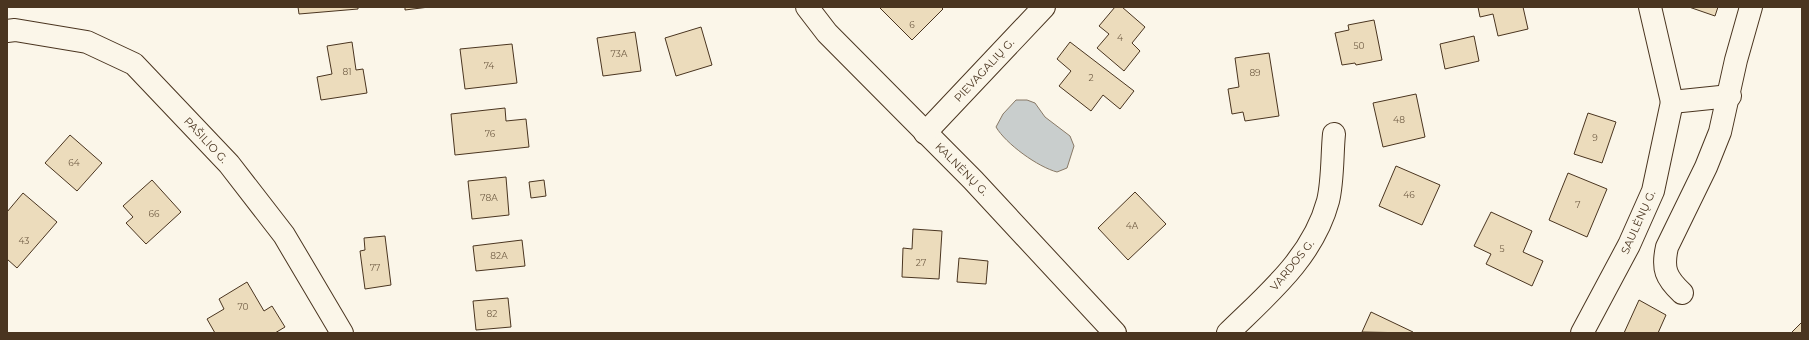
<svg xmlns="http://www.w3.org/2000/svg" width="1809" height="340" viewBox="0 0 1809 340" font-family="Montserrat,sans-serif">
  <rect width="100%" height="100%" fill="#fbf6e9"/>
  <path fill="#c9cecd" stroke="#887966" d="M1016,100H1027L1035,103L1045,117L1070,136L1074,146L1067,168L1057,172C1038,167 1006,144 996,127L1003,114Z"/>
  <g fill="#ecdcbc" stroke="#4a3520">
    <polygon points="298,7 358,7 358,9 299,14"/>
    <polygon points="405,7 429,7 405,10"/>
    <polygon points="879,7 941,7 943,9 912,40"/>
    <polygon points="1115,7 1122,7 1145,27 1132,43 1140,51 1124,71 1097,48 1109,34 1099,26"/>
    <polygon points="1478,7 1523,7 1528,29 1498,36 1493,14 1480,17"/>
    <polygon points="1689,7 1718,7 1715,16"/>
    <polygon points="1374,20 1382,60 1356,65 1355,63 1342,65 1335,33 1349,30 1348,25"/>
    <polygon points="701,27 712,65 676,76 665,38"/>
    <polygon points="635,32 641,71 603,76 597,38"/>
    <polygon points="1474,36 1479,61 1445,69 1440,44"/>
    <polygon points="352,42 356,70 363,69 367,93 321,100 317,77 332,74 327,46"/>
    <polygon points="1070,42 1134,91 1120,109 1103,95 1091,111 1059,86 1071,71 1057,59"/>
    <polygon points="512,44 517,83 465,89 460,49"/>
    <polygon points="1269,53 1279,116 1245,121 1243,112 1232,114 1228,89 1239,87 1235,58"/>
    <polygon points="1416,94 1425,137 1383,147 1373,103"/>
    <polygon points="505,108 506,121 526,119 529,147 455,155 451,114"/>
    <polygon points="1588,113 1616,122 1602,163 1574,154"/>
    <polygon points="70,135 102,163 77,191 45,163"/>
    <polygon points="1396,166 1440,185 1422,225 1379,206"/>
    <polygon points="1568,173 1607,189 1587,237 1549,220"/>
    <polygon points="506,177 509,215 472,219 468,181"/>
    <polygon points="152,180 181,212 146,244 126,223 133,217 123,206"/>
    <polygon points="544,180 546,196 531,198 529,182"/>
    <polygon points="1135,192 1166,224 1128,260 1098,228"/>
    <polygon points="23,193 57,222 17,268 7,259 7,212"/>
    <polygon points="1491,212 1532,231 1523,252 1543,261 1532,286 1486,264 1491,254 1474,246"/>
    <polygon points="913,229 942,231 939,279 902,277 903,248 912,249"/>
    <polygon points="385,236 391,285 365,289 360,251 365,250 364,238"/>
    <polygon points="522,240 525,266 476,271 473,246"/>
    <polygon points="959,258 988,261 986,284 957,282"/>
    <polygon points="247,282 264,311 272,306 285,327 275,333 215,333 207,319 224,309 219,299"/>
    <polygon points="508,298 511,327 476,330 473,301"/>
    <polygon points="1639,300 1666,315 1658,333 1624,333"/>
    <polygon points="1371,312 1413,332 1413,333 1362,332"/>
    <polygon points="1802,322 1802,333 1791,333"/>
  </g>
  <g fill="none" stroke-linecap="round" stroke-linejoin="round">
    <defs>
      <g id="minor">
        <polyline points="807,7 827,33 973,180 1115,333"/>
        <polyline points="1650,7 1672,102 1730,96"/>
        <polyline points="7,31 15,30 87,42 134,64 229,164 284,235 342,333"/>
        <polyline points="925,133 1044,7"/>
        <path d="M1682,293C1666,278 1662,269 1667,247L1706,167L1720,132L1736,60L1751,7"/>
        <path d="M1228,333C1268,294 1313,257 1328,201C1333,181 1332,154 1334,134"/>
        <polyline points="1582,333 1629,245 1653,191 1672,102"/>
      </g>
    </defs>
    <use href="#minor" stroke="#4a3520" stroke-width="24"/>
    <use href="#minor" stroke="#fbf6e9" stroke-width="22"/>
  </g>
  <g text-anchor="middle" stroke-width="3" stroke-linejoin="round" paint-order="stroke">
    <g font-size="9" fill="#725f47">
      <text x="912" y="28">6</text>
      <text x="1120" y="41">4</text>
      <text x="1359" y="49">50</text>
      <text x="619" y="57">73A</text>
      <text x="489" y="69">74</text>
      <text x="347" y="75">81</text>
      <text x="1255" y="76">89</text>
      <text x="1091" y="81">2</text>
      <text x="1399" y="123">48</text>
      <text x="490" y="137">76</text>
      <text x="1595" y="141">9</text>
      <text x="74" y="166">64</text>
      <text x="1409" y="198">46</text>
      <text x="489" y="201">78A</text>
      <text x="1578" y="208">7</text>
      <text x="154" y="217">66</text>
      <text x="1132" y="229">4A</text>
      <text x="24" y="244">43</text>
      <text x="1502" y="252">5</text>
      <text x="499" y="259">82A</text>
      <text x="921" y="266">27</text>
      <text x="375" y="271">77</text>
      <text x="243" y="310">70</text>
      <text x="492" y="317">82</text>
    </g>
    <g font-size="11" fill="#4a3520" stroke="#fbf6e9">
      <text transform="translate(984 70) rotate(-47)" y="4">PIEVAGALIŲ G.</text>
      <text transform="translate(206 140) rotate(47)" y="4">PAŠILIO G.</text>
      <text transform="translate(962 169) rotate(45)" y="4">KALNĖNŲ G.</text>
      <text transform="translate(1638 222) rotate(-66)" y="4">SAULĖNŲ G.</text>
      <text transform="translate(1292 265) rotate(-51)" y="4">VARDOS G.</text>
    </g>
  </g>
  <rect width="1809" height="340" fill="none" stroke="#4a3520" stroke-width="16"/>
</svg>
